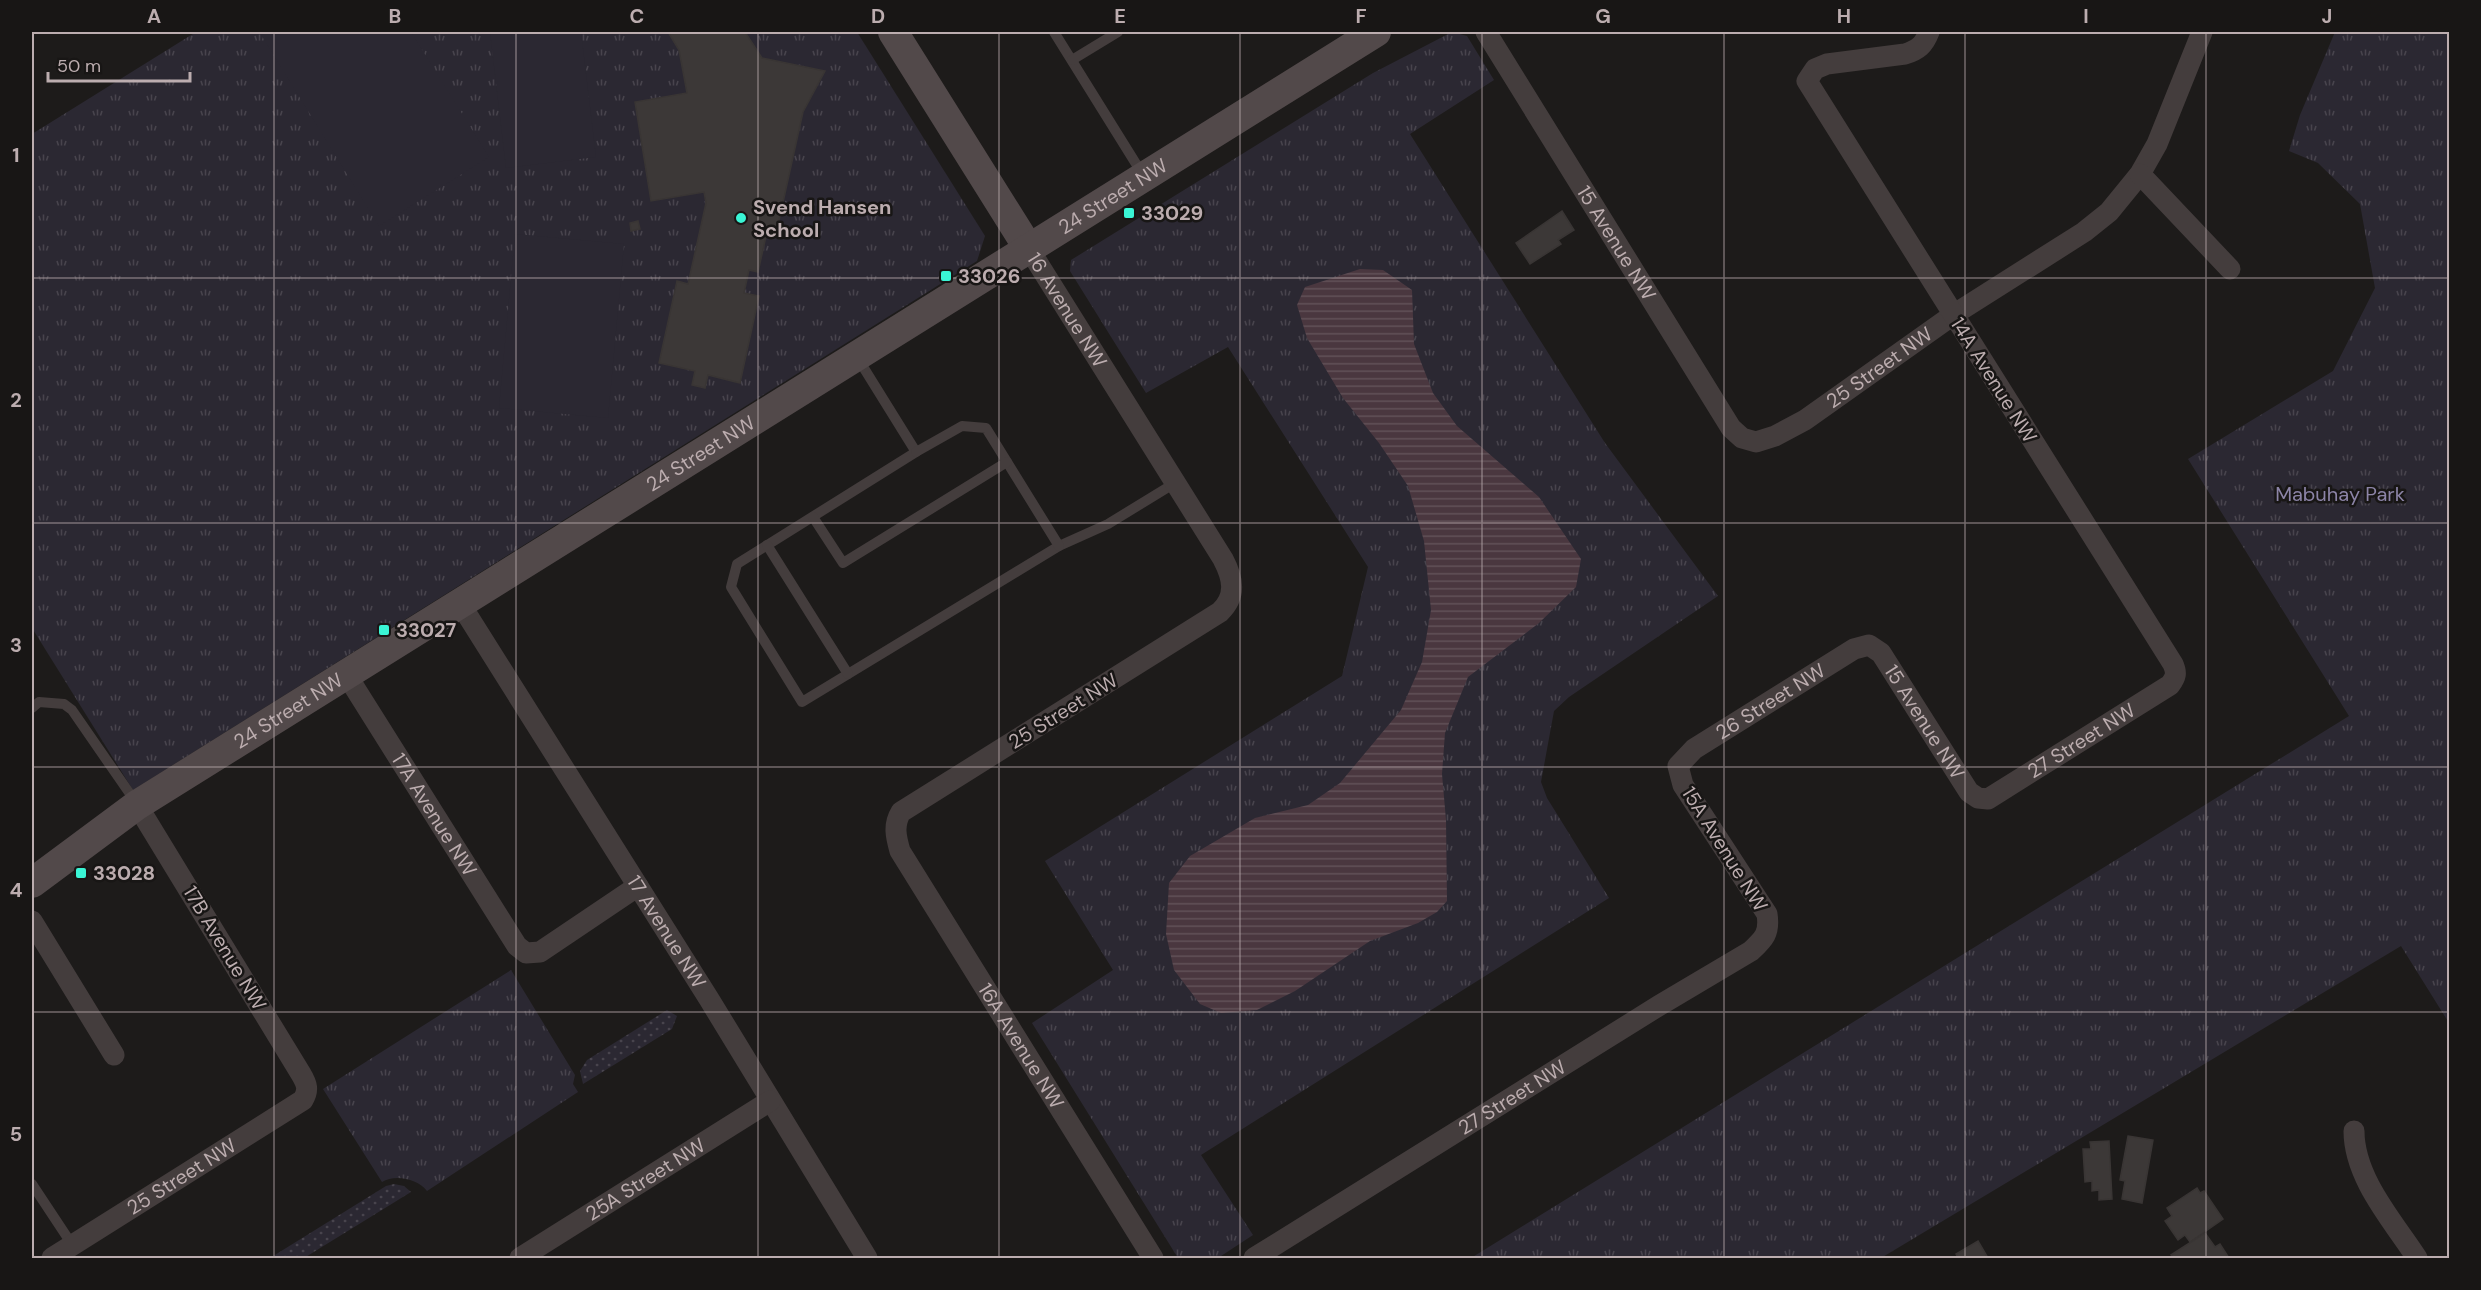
<svg xmlns="http://www.w3.org/2000/svg" width="2481" height="1290" viewBox="0 0 2481 1290" font-family="'DM Sans',sans-serif">
  <defs>
    <pattern id="grass-dots" width="8" height="8" patternUnits="userSpaceOnUse" patternTransform="scale(1.5)"><rect width="8" height="8" fill="#2b2832"/><path d="M2 2h.1M6 6h.1" fill="none" stroke="#48444d" stroke-width="1.8" stroke-linecap="round"/></pattern>
    <pattern id="park-tufts" width="24" height="20" patternUnits="userSpaceOnUse" patternTransform="scale(1.5)"><rect width="24" height="20" fill="#2b2832"/><path d="M3 7l-1-3M5 7V3M7 7l1-3M15 17l-1-3M17 17v-4M19 17l1-3" fill="none" stroke="#48444d"/></pattern>
    <pattern id="water-rules" width="6" height="5" patternUnits="userSpaceOnUse" patternTransform="scale(1.5)"><rect width="6" height="5" fill="#4a373f"/><path d="M0 2.5h6" fill="none" stroke="#625158"/></pattern>
  </defs>
  <rect width="100%" height="100%" fill="#1d1b1a"/>
  <g fill="url(#grass-dots)">
    <polygon points="667,1010 677,1016 672,1029 583,1084 580,1071 587,1060"/>
    <polygon points="394,1184 404,1186 411,1192 304,1258 270,1258 386,1186"/>
  </g>
  <g fill="url(#park-tufts)">
    <polygon points="196,32 857,32 985,236 977,261 133,790 32,628 32,134"/>
    <polygon points="1452,32 1467,36 1494,80 1410,134 1605,443 1718,596 1569,697 1554,711 1541,782 1547,798 1609,898 1201,1155 1253,1235 1218,1258 1178,1258 1032,1023 1113,970 1045,861 1342,676 1368,567 1228,347 1146,393 1070,271 1071,260 1373,73"/>
    <polygon points="2335,32 2446,32 2449,35 2449,1023 2401,946 1881,1258 1471,1258 2349,716 2188,459 2333,371 2375,288 2360,204 2318,163 2289,151 2300,115"/>
    <path d="M511,970L575,1075L573,1084L578,1092L427,1191C418,1179 395,1174 382,1182L323,1089Z"/>
  </g>
  <g fill="#2b2832">
    <polygon points="262,32 411,32 489,157 379,226 260,33"/>
    <polygon points="490,32 581,32 596,157 506,168"/>
    <polygon points="515,234 624,244 608,418 499,408"/>
  </g>
  <polygon fill="url(#water-rules)" points="1360,269 1383,270 1412,290 1414,344 1433,393 1457,426 1539,497 1581,559 1576,587 1539,623 1468,677 1445,733 1442,774 1446,820 1447,901 1437,912 1418,923 1370,941 1295,991 1257,1010 1221,1013 1200,1004 1174,970 1166,934 1169,883 1190,856 1255,818 1308,805 1340,783 1401,710 1422,662 1431,610 1424,541 1408,486 1379,443 1343,398 1307,338 1297,305 1305,287"/>
  <g fill="#3c3837" stroke="#393534" stroke-width="1.5">
    <polygon points="668,32 745,32 762,58 825,71 803,112 776,234 767,232 758,272 749,270 744,293 759,296 740,383 708,375 705,388 692,385 695,371 659,363 677,281 688,284 706,203 704,192 651,201 635,102 687,93 679,50"/>
    <polygon points="1562,211 1574,230 1558,240 1561,244 1530,264 1516,243"/>
    <polygon points="638,221 640,229 631,231 630,223"/>
    <polygon points="2128,1136 2153,1140 2142,1203 2122,1199 2125,1181 2120,1180"/>
    <polygon points="2109,1141 2112,1199 2099,1200 2099,1190 2092,1191 2092,1181 2085,1182 2083,1149 2091,1149 2090,1142"/>
    <polygon points="2197,1188 2200,1193 2204,1191 2223,1219 2190,1242 2185,1235 2178,1240 2165,1221 2172,1216 2167,1208"/>
    <polygon points="2205,1233 2215,1247 2220,1244 2229,1258 2174,1258 2171,1255"/>
    <polygon points="1978,1241 1988,1258 1958,1258 1956,1254"/>
  </g>
  <g fill="none" stroke-linecap="round" stroke-linejoin="round">
    <g stroke="#443d3d" stroke-width="10">
      <polyline points="1054,32 1143,175"/>
      <polyline points="1072,60 1118,32"/>
      <polyline points="857,357 916,452 737,564 731,587 802,702 1059,546 1108,524 1175,483"/>
      <polyline points="916,452 962,426 986,428 1059,546"/>
      <polyline points="813,517 843,563 1007,462"/>
      <polyline points="767,545 848,674"/>
      <polyline points="32,708 39,702 64,704 72,710 137,804"/>
      <polyline points="32,1184 73,1246"/>
    </g>
    <g stroke="#443d3d" stroke-width="21">
      <path id="s1" d="M1486,32L1731,428L1742,438L1756,442L1775,436L1805,420L1953,315L2084,232L2109,212L2140,174L2157,144L2202,32"/>
      <polyline points="2140,174 2230,269"/>
      <path id="s2" d="M1029,249L1223,559C1233,578 1237,596 1220,612L901,812C893,825 896,837 900,851L1153,1258"/>
      <path id="s3" d="M461,605L709,999L867,1258"/>
      <path id="s4" d="M346,674L517,946L526,953L540,952L638,886"/>
      <polyline points="32,921 114,1055"/>
      <path d="M2354,1131C2354,1178 2393,1221 2417,1258"/>
      <path id="s5" d="M52,1258L303,1100C309,1090 307,1084 301,1074L137,805"/>
      <path id="s6" d="M520,1258L770,1101"/>
      <path id="s7" d="M1254,1258L1660,1005L1751,951C1764,939 1770,933 1767,914L1683,785L1678,766L1694,749L1854,649L1869,645L1881,653L1969,792L1978,798L1988,799L2170,685C2176,677 2177,673 2173,664L1807,81L1815,69L1827,64L1905,54C1918,50 1924,45 1929,32"/>
    </g>
    <g stroke="#52494a" stroke-width="30">
      <polyline points="893,32 1029,249"/>
      <path id="s8" d="M32,883L137,805L1376,32"/>
    </g>
  </g>
  <path fill="none" stroke="#bcadaf" stroke-width="1.5" stroke-opacity="0.55" d="M274,32V1258M516,32V1258M758,32V1258M999,32V1258M1240,32V1258M1482,32V1258M1724,32V1258M1965,32V1258M2206,32V1258M32,278H2450M32,523H2450M32,767H2450M32,1012H2450"/>
  <g fill="#3af5d5" stroke="#181615" stroke-width="2">
    <rect x="1123" y="207" width="12" height="12" rx="3"/>
    <circle cx="741" cy="218" r="6"/>
    <rect x="940" y="270" width="12" height="12" rx="3"/>
    <rect x="378" y="624" width="12" height="12" rx="3"/>
    <rect x="75" y="867" width="12" height="12" rx="3"/>
  </g>
  <g text-anchor="middle" stroke-width="5" stroke-linejoin="round" paint-order="stroke">
    <g font-size="20" fill="#bcadaf" stroke="#181615">
      <text dy="7" stroke="none"><textPath href="#s8" startOffset="1281">24 Street NW</textPath></text>
      <text dy="7" stroke="none"><textPath href="#s1" startOffset="248">15 Avenue NW</textPath></text>
      <text dy="7" stroke="none"><textPath href="#s2" startOffset="72">16 Avenue NW</textPath></text>
      <text dy="7" stroke="none"><textPath href="#s1" startOffset="640">25 Street NW</textPath></text>
      <text transform="translate(1994 380) rotate(58)" y="7">14A Avenue NW</text>
      <text dy="7" stroke="none"><textPath href="#s8" startOffset="795">24 Street NW</textPath></text>
      <text dy="7" stroke="none"><textPath href="#s7" startOffset="914">26 Street NW</textPath></text>
      <text dy="7" stroke="none"><textPath href="#s8" startOffset="309">24 Street NW</textPath></text>
      <text transform="translate(1063 711) rotate(-32)" y="7">25 Street NW</text>
      <text dy="7" stroke="none"><textPath href="#s7" startOffset="1124">15 Avenue NW</textPath></text>
      <text dy="7" stroke="none"><textPath href="#s7" startOffset="1338">27 Street NW</textPath></text>
      <text dy="7" stroke="none"><textPath href="#s4" startOffset="166">17A Avenue NW</textPath></text>
      <text transform="translate(1725 849) rotate(58)" y="7">15A Avenue NW</text>
      <text dy="7" stroke="none"><textPath href="#s3" startOffset="386">17 Avenue NW</textPath></text>
      <text transform="translate(225 948) rotate(59)" y="7">17B Avenue NW</text>
      <text dy="7" stroke="none"><textPath href="#s2" startOffset="1070">16A Avenue NW</textPath></text>
      <text dy="7" stroke="none"><textPath href="#s7" startOffset="304">27 Street NW</textPath></text>
      <text dy="7" stroke="none"><textPath href="#s5" startOffset="153">25 Street NW</textPath></text>
      <text dy="7" stroke="none"><textPath href="#s6" startOffset="148">25A Street NW</textPath></text>
    </g>
    <g font-size="20" font-weight="bold" fill="#bcadaf" stroke="#181615" text-anchor="start">
      <text x="753" y="214">Svend Hansen<tspan x="753" dy="23">School</tspan></text>
      <text x="1141" y="220">33029</text>
      <text x="958" y="283">33026</text>
      <text x="396" y="637">33027</text>
      <text x="93" y="880">33028</text>
    </g>
    <g font-size="20" fill="#8c84a7" stroke="#181615">
      <text x="2340" y="501">Mabuhay Park</text>
    </g>
  </g>
  <rect width="2481" height="1290" fill="none" stroke="#181615" stroke-width="66"/>
  <path d="M48 72v9h142v-9" fill="none" stroke="#bcadaf" stroke-width="3"/>
  <text x="57" y="72" font-size="18" fill="#bcadaf" stroke="#181615" stroke-width="4.5" paint-order="stroke">50 m</text>
  <rect x="33" y="33" width="2415" height="1224" fill="none" stroke="#bcadaf" stroke-width="2"/>
  <g font-size="20" text-anchor="middle" font-weight="bold" fill="#bcadaf">
    <text x="154" y="23">A</text>
    <text x="395" y="23">B</text>
    <text x="637" y="23">C</text>
    <text x="878" y="23">D</text>
    <text x="1120" y="23">E</text>
    <text x="1361" y="23">F</text>
    <text x="1603" y="23">G</text>
    <text x="1844" y="23">H</text>
    <text x="2086" y="23">I</text>
    <text x="2327" y="23">J</text>
    <text x="16" y="162">1</text>
    <text x="16" y="407">2</text>
    <text x="16" y="652">3</text>
    <text x="16" y="897">4</text>
    <text x="16" y="1141">5</text>
  </g>
</svg>
